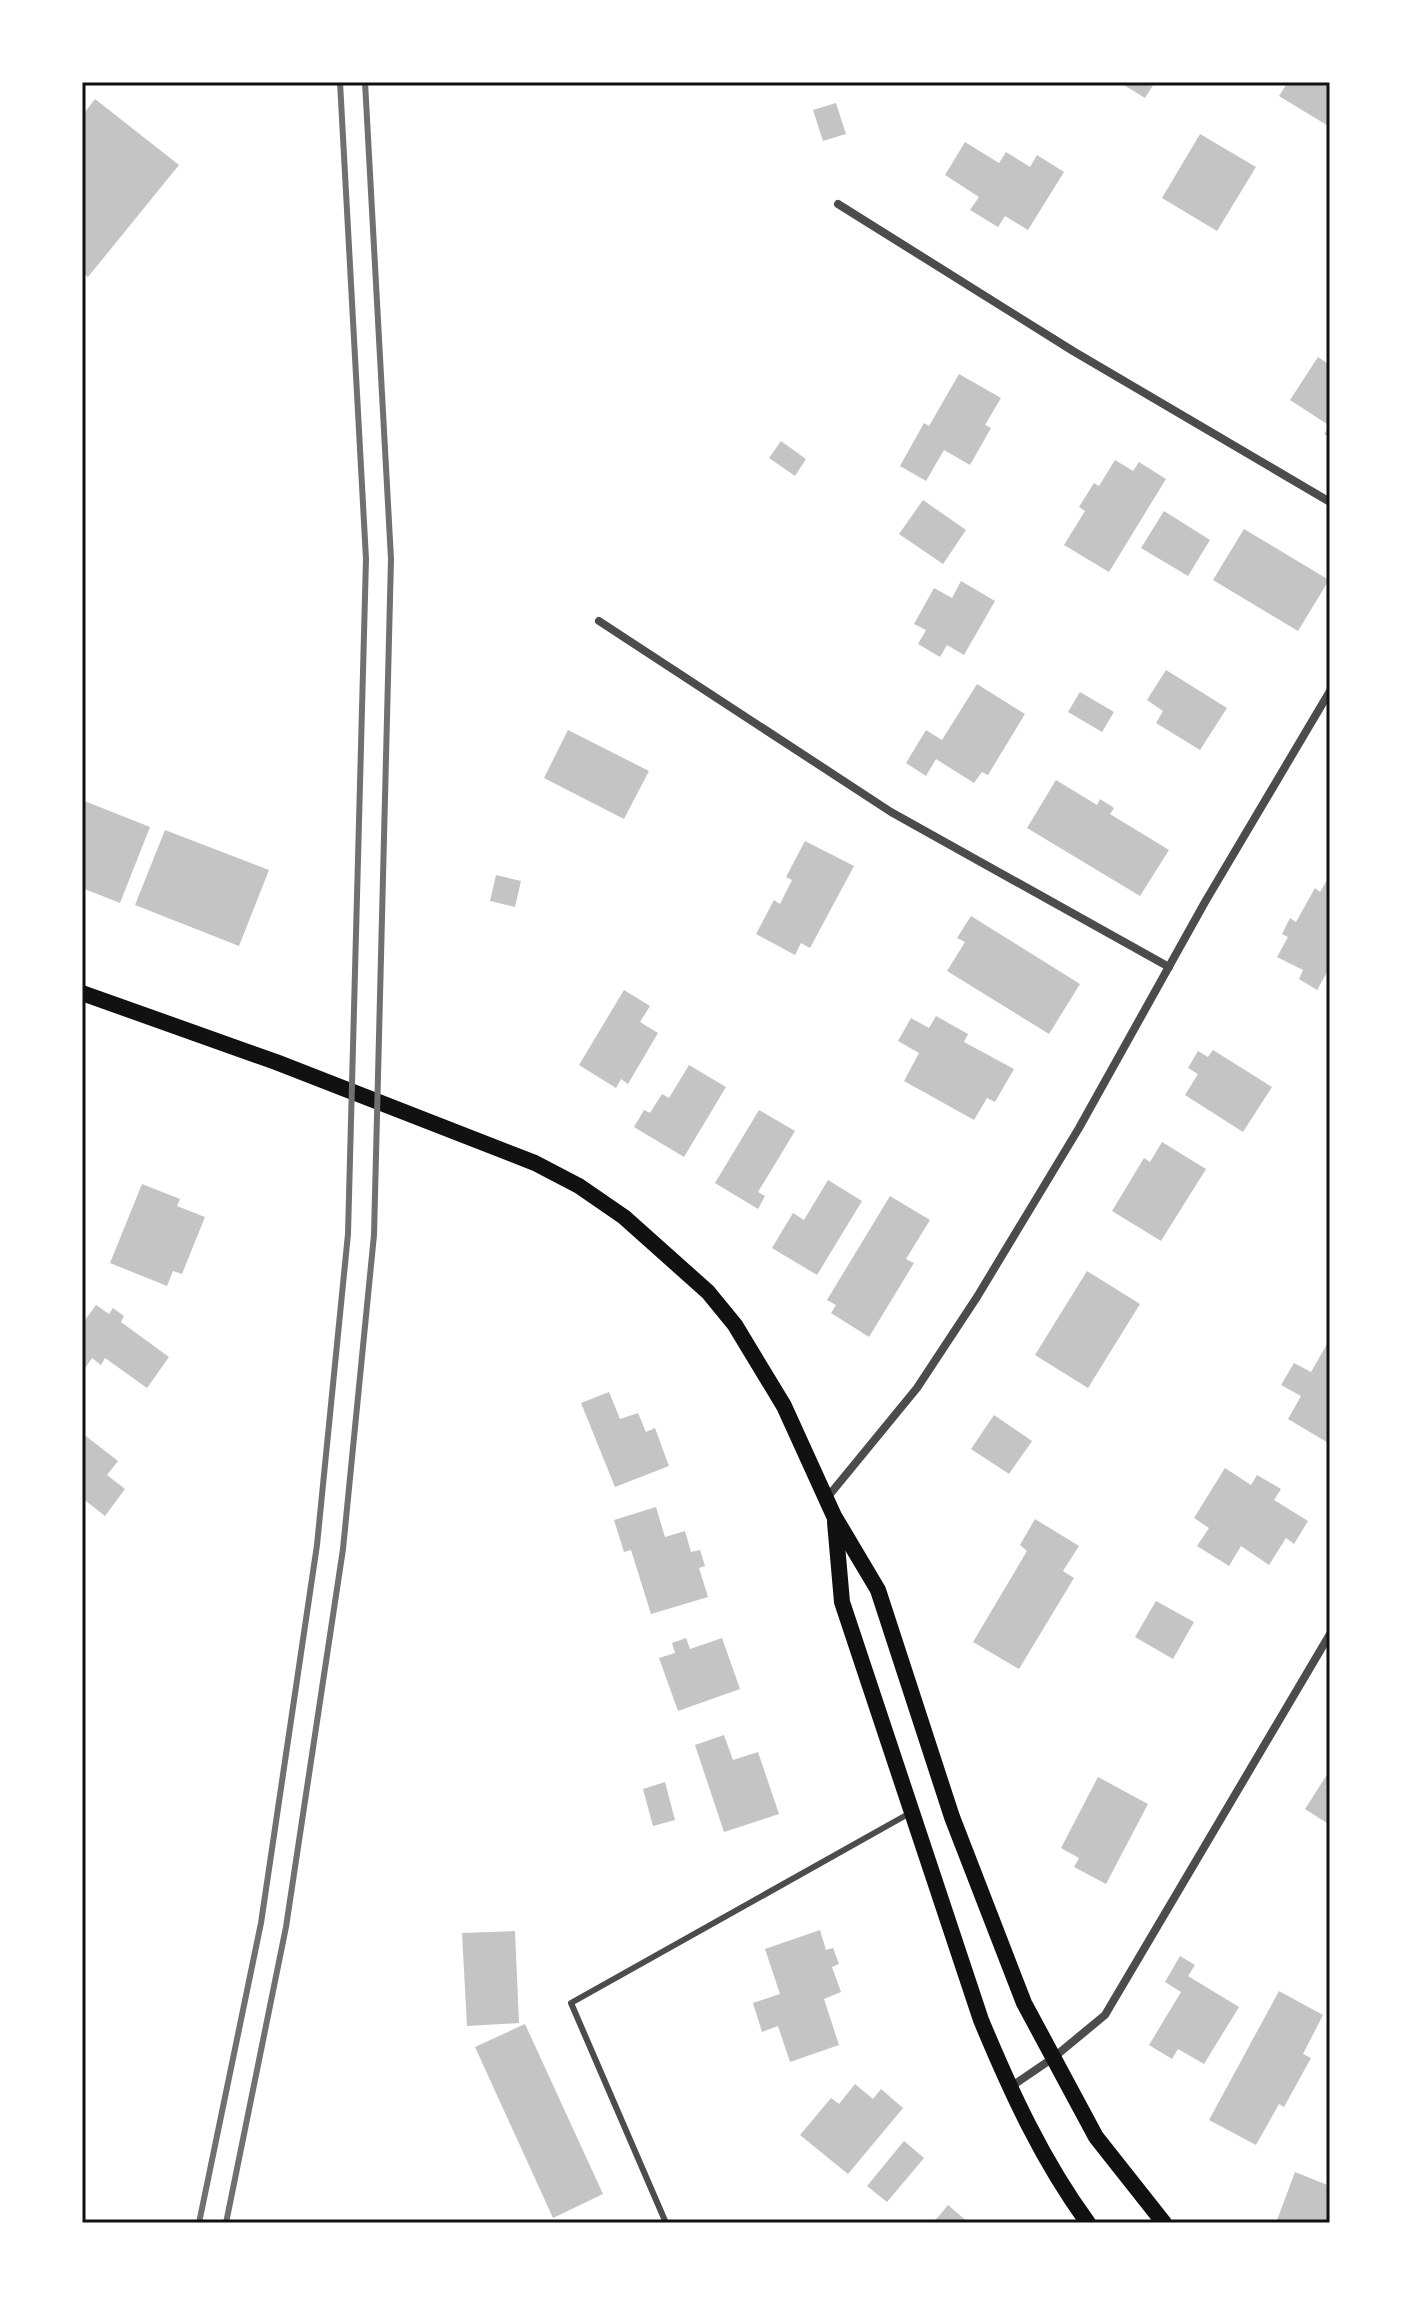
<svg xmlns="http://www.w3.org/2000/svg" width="1412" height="2305" viewBox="0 0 1412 2305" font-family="Inter,sans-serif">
  <rect width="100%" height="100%" fill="#fff"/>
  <g fill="#c4c4c4">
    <polygon points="1119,82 1155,82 1145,98"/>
    <polygon points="1288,82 1330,82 1330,127 1279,96"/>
    <polygon points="95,99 179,165 88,277 82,272 82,116"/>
    <polygon points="836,103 846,134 823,141 813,110"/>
    <polygon points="1200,134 1256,167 1217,231 1162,198"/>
    <polygon points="965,142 999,163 1006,152 1030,167 1037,155 1064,172 1028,230 1005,216 998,227 970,210 979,197 945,175"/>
    <polygon points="1318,357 1330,365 1330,438 1324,434 1330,426 1290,400"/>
    <polygon points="959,374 1001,398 985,425 991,428 970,465 944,450 926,481 900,466 924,423 929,426"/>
    <polygon points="781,441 806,459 795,476 769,458"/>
    <polygon points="1115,460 1133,471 1139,462 1166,479 1109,572 1064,545 1085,511 1079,507 1094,483 1099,486"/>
    <polygon points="923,500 966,530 943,564 899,534"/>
    <polygon points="1164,511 1210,540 1188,576 1141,548"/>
    <polygon points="1244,529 1329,580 1298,631 1213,580"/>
    <polygon points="961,581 995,601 964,655 947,645 940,657 918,644 926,630 914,624 934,588 952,598"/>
    <polygon points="1166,670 1227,708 1200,750 1156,723 1163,711 1147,700"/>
    <polygon points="977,684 1025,714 988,775 982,772 974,783 936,759 926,776 906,763 926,730 942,740"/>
    <polygon points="1080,692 1114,712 1102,732 1068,712"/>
    <polygon points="568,730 649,771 624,819 544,778"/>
    <polygon points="1056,780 1097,805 1100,799 1114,808 1110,814 1169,850 1140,896 1027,828"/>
    <polygon points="82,800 150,827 120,903 82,888"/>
    <polygon points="165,830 269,870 239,946 135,905"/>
    <polygon points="805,841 854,866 810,948 801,943 795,955 756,934 774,900 780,904 792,880 786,877"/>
    <polygon points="496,875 521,881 515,907 490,901"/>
    <polygon points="1328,878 1330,967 1317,990 1299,979 1303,970 1277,957 1288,937 1282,934 1290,918 1296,922 1315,888 1320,892"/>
    <polygon points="971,916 1080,984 1049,1034 947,971 965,942 957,938"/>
    <polygon points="624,990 650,1006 640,1022 658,1033 628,1084 621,1079 616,1088 579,1065"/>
    <polygon points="936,1016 968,1034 964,1042 1014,1069 995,1102 987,1098 974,1120 904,1081 919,1053 898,1041 911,1018 929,1028"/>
    <polygon points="1213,1050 1272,1087 1243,1132 1185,1095 1198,1074 1188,1068 1198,1051 1208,1057"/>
    <polygon points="689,1065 726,1087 684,1157 634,1127 644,1110 650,1113 662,1094 669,1098"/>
    <polygon points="759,1110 795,1131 758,1192 765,1196 758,1209 715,1183"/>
    <polygon points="1162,1142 1206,1169 1161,1241 1112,1211 1144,1158 1150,1162"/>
    <polygon points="828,1180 862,1201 817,1275 772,1248 793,1213 804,1220"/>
    <polygon points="142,1184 180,1199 177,1206 205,1217 182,1274 173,1271 167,1286 110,1263"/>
    <polygon points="890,1196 930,1220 906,1259 914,1263 869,1337 831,1313 836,1305 827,1300"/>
    <polygon points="1087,1271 1140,1304 1088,1388 1035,1355"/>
    <polygon points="96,1305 109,1314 113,1308 124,1316 121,1322 169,1357 147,1388 105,1358 101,1365 92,1358 85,1368 82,1366 82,1324"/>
    <polygon points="1330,1339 1330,1444 1288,1419 1301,1396 1281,1385 1294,1363 1311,1372"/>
    <polygon points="609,1392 620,1419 638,1413 646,1432 655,1428 669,1466 615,1487 581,1403"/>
    <polygon points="994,1415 1032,1441 1009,1474 971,1449"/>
    <polygon points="82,1433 118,1461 107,1475 125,1489 105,1516 82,1498"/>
    <polygon points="1225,1468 1251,1485 1257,1475 1281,1489 1274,1500 1308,1521 1294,1544 1286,1538 1269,1565 1241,1546 1229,1566 1197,1546 1209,1528 1194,1518"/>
    <polygon points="656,1507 665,1537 685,1531 691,1552 700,1550 705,1566 699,1568 708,1597 651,1614 631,1550 624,1552 614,1520"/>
    <polygon points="1035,1519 1079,1546 1063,1571 1074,1578 1019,1669 973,1642 1027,1551 1020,1545"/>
    <polygon points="1156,1601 1194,1622 1173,1659 1135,1637"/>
    <polygon points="686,1638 690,1649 722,1638 740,1689 678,1711 659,1658 675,1653 672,1643"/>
    <polygon points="724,1735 733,1760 758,1752 779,1814 724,1832 695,1745"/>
    <polygon points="1330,1770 1330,1825 1305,1809"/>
    <polygon points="1098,1777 1148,1804 1106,1884 1074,1867 1079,1858 1061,1848"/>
    <polygon points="665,1782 675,1820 653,1826 643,1789"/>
    <polygon points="820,1930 826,1950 833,1948 839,1964 832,1967 841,1992 824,1999 839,2045 790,2062 778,2026 762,2032 753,2003 780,1994 765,1949"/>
    <polygon points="515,1931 519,2023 467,2026 462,1933"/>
    <polygon points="1180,1956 1195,1965 1188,1976 1239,2007 1204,2064 1178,2049 1172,2059 1149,2045 1181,1992 1165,1982"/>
    <polygon points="1279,1991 1323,2015 1303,2054 1311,2058 1284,2107 1279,2104 1256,2145 1209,2120"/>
    <polygon points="525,2024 603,2194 553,2218 475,2047"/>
    <polygon points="855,2084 873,2099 881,2089 903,2108 848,2174 800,2135 831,2098 839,2104"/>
    <polygon points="904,2141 924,2158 887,2202 867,2186"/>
    <polygon points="1295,2172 1330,2186 1330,2223 1276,2223"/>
    <polygon points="948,2205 969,2223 933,2223"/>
  </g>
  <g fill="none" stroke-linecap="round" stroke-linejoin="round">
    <polyline stroke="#4c4c4c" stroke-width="6" points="666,2223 571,2003 910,1813"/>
    <g stroke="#4c4c4c" stroke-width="8">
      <polyline points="838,204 1073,351 1330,502"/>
      <polyline points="599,621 891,812 1169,967"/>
      <polyline points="826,1499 917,1388 977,1297 1079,1128 1205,902 1330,691"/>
      <polyline points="1009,2088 1053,2058 1105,2015 1330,1634"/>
    </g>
    <g stroke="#111" stroke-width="16">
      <polyline points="82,993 276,1062 535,1163 579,1186 624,1217 708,1292 735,1325 784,1406 834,1516 878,1590 952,1817 1024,2003 1096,2137 1164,2223"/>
      <path d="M835,1522L842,1602L981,2020C1011,2092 1042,2160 1088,2223"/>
    </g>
    <g stroke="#707070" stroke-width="6">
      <polyline points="199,2223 261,1923 317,1545 348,1234 366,559 340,82"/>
      <polyline points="226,2223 286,1927 343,1549 374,1235 391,559 365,82"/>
    </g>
  </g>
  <rect width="1412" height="2305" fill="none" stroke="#ffffff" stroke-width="168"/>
  <rect x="84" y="84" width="1244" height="2137" fill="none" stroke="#111" stroke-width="3"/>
</svg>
